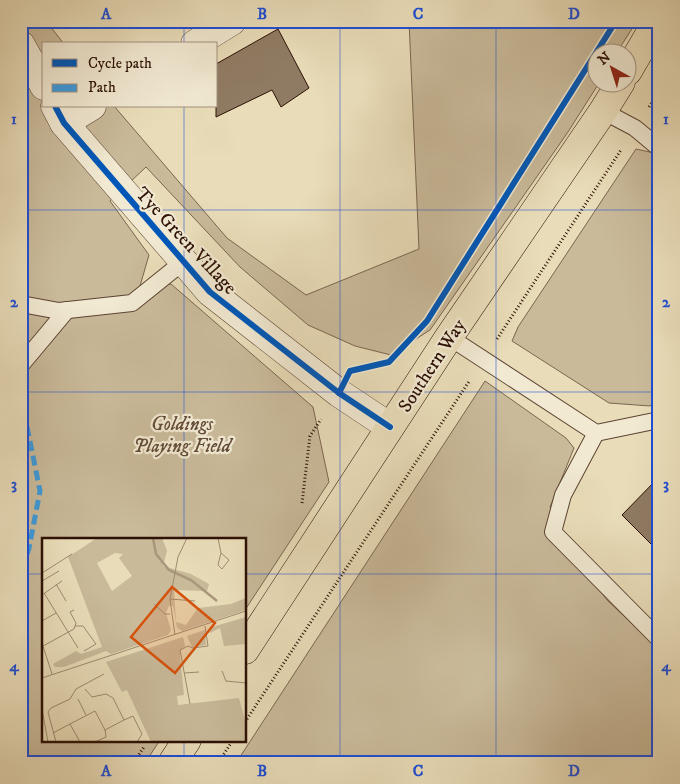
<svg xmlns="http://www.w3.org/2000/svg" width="680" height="784" viewBox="0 0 680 784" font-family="'IM FELL DW Pica',serif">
  <rect width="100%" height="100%" fill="#e9ddb9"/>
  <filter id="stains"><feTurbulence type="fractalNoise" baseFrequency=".004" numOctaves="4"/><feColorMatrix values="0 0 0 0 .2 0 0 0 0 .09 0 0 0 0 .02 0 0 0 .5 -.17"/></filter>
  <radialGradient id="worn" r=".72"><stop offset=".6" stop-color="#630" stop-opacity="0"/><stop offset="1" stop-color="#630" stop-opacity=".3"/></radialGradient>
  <g fill="#c9ba9a" stroke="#7b6550">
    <polygon points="21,21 46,21 64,44 44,44 44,106 114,106 227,238 306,295 419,249 409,21 637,21 617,52 598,52 599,83 568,132 430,330 391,355 355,346 308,325 240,267 146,167 110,201 149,255 140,286 171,284 313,407 329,482 245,610 245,539 44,539 44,740 160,740 145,763 21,763"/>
    <polygon points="636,149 659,154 659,396 650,406 609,403 512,341 518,327"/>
    <polygon points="485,381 566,438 574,448 550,507 563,544 608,601 659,649 659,763 236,763"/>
  </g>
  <g fill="#8f7b63" stroke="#2d1005">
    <polygon points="278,29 309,88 281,107 272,90 216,117 216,64"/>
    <polygon points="659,477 659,552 622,515"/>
  </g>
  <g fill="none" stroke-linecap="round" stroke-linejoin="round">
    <defs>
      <g id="lane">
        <polyline points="603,111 635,128 659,148"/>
        <polyline points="21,304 59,311 132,303 183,262"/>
        <polyline points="449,337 596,433 659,420"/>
        <polyline points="21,365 67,310"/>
        <polyline points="596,433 563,495 553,532 659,639"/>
      </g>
      <g id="street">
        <polyline points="195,44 232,21"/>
        <polyline points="21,45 44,86"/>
        <polyline points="55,106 64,123 210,292 339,393 390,427"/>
        <polyline points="64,123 92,106"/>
      </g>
      <g id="primary">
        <polyline points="628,71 657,21"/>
        <polyline points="245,650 449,337 603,111 621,82"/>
        <polyline points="172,763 187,740"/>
      </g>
    </defs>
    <use href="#lane" stroke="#5c4332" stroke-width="18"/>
    <use href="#street" stroke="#5c4332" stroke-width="29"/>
    <use href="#primary" stroke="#2d1005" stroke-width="29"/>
    <g stroke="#2d1005" stroke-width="3" stroke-dasharray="1 2.5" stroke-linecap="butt">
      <polyline points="649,107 659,91"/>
      <polyline points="497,339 621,150"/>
      <polyline points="302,503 310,436 321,419"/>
      <polyline points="245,722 470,380"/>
      <polyline points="133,763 144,747"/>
      <polyline points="218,763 233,740"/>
    </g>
    <use href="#lane" stroke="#f1e9d2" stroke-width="16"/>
    <use href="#street" stroke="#f1e9d2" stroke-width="28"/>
    <use href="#primary" stroke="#e9ddb9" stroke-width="28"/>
    <polyline stroke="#3d9add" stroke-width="5" stroke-dasharray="10 5" stroke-linecap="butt" points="21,397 40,491 29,548 21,574"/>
    <defs>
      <g id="cycleway">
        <polyline points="55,106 64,123 210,292 339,393 390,427"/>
        <polyline points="339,393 350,371 389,362 427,321 616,21"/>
      </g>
    </defs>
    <use href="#cycleway" stroke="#f1e9d2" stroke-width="9"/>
    <use href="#cycleway" stroke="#0057b8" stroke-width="6"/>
  </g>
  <path fill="none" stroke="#1d4ed8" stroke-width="1" stroke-opacity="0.55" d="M184,21V44M340,21V763M496,21V763M184,106V539M21,210H659M21,392H659M21,574H44M245,574H659M184,740V763"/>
  <g text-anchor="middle" stroke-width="4.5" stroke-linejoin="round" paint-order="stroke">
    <g font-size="19" fill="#2d1005" stroke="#f1e9d2">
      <text transform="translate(187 240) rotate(47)" y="7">Tye Green Village</text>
      <text transform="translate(431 365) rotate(-57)" y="7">Southern Way</text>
    </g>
    <g font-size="19" font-style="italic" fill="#644c39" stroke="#f1e9d2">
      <text x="182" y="430">Goldings<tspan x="182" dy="22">Playing Field</tspan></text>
    </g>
  </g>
  <g transform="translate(42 538)">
    <rect width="204" height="204" fill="#e9ddb9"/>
    <path d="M55,0H120L125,13L121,28L149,36L167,46L165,53L132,52L134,84L144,87L156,70L189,66L204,60V72L140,93L135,90L131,68H127L124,75L129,92L126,97L69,116L64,113L22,129H13L11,126L34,113L39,116L60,109L26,19ZM73,15L81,16L77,20L90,38L70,53L55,25ZM204,79V106L182,108L178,90L168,95L167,90ZM163,92L164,107L150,109L145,98ZM141,99L143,108L138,113V119L142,157L135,158L136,167L197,160L204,186V204H109L85,152L80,154L64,124Z" fill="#c9ba9a" fill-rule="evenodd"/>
    <path fill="none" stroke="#a9977c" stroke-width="2.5" d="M111,0L114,16L127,32L149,42L175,63"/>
    <path fill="none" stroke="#9e8b71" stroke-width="1" d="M176,0L179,15L176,27L180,31L187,22L179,15M0,35L30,16M0,43L17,33M14,46L24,63M2,55L36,110M0,57L20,43M128,61L153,63M112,66L123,76H128M0,83L14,75M33,88H41L54,106L42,113M133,97L128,61L136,19L145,0M0,105L10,136M1,108L32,91L34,85L28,74L32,72M180,133L184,143L204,145M142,135L157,134M0,140L204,73M43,151L50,159L64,156L71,160L82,182L91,178L100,196L95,204M36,161L44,177M148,166L138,112L146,108L151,110L166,108L163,88M0,171L6,204M11,195L28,186M14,204L6,174L9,170L28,161L34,151L62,136M38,204L28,186L53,173L63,192L82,182M53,204L64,199L63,192"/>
    <path fill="#d5520b" fill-opacity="0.15" stroke="#d5520b" stroke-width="2.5" d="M130,49L173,85L133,135L89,99Z"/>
    <rect width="204" height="204" fill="none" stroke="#2d1005" stroke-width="2.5"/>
  </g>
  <rect width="680" height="784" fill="none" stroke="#e9ddb9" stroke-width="55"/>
  <rect x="42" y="42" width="175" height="65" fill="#f1e9d2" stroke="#a39280"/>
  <rect x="52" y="59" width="25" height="8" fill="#0057b8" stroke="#a39280"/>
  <text x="88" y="68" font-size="15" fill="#2d1005">Cycle path</text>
  <rect x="52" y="84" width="25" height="8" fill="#3d9add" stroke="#a39280"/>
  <text x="88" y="92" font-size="15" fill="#2d1005">Path</text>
  <g transform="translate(612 68) rotate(321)"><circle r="24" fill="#f1e9d2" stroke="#a39280"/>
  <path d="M0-4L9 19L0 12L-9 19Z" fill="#8f2418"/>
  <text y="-8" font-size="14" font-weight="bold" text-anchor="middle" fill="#2d1005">N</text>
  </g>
  <rect x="28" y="28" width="624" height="728" fill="none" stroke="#1d4ed8" stroke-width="2"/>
  <g font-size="16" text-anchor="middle" font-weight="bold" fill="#1d4ed8">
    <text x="106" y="19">A</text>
    <text x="262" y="19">B</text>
    <text x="418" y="19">C</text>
    <text x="574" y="19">D</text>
    <text x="14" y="124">1</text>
    <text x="666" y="124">1</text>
    <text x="14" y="307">2</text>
    <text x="666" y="307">2</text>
    <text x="14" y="489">3</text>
    <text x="666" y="489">3</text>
    <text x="14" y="671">4</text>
    <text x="666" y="671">4</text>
    <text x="106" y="776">A</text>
    <text x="262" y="776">B</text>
    <text x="418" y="776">C</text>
    <text x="574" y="776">D</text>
  </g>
  <rect width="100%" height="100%" filter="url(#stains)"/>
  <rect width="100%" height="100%" fill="url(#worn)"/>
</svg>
